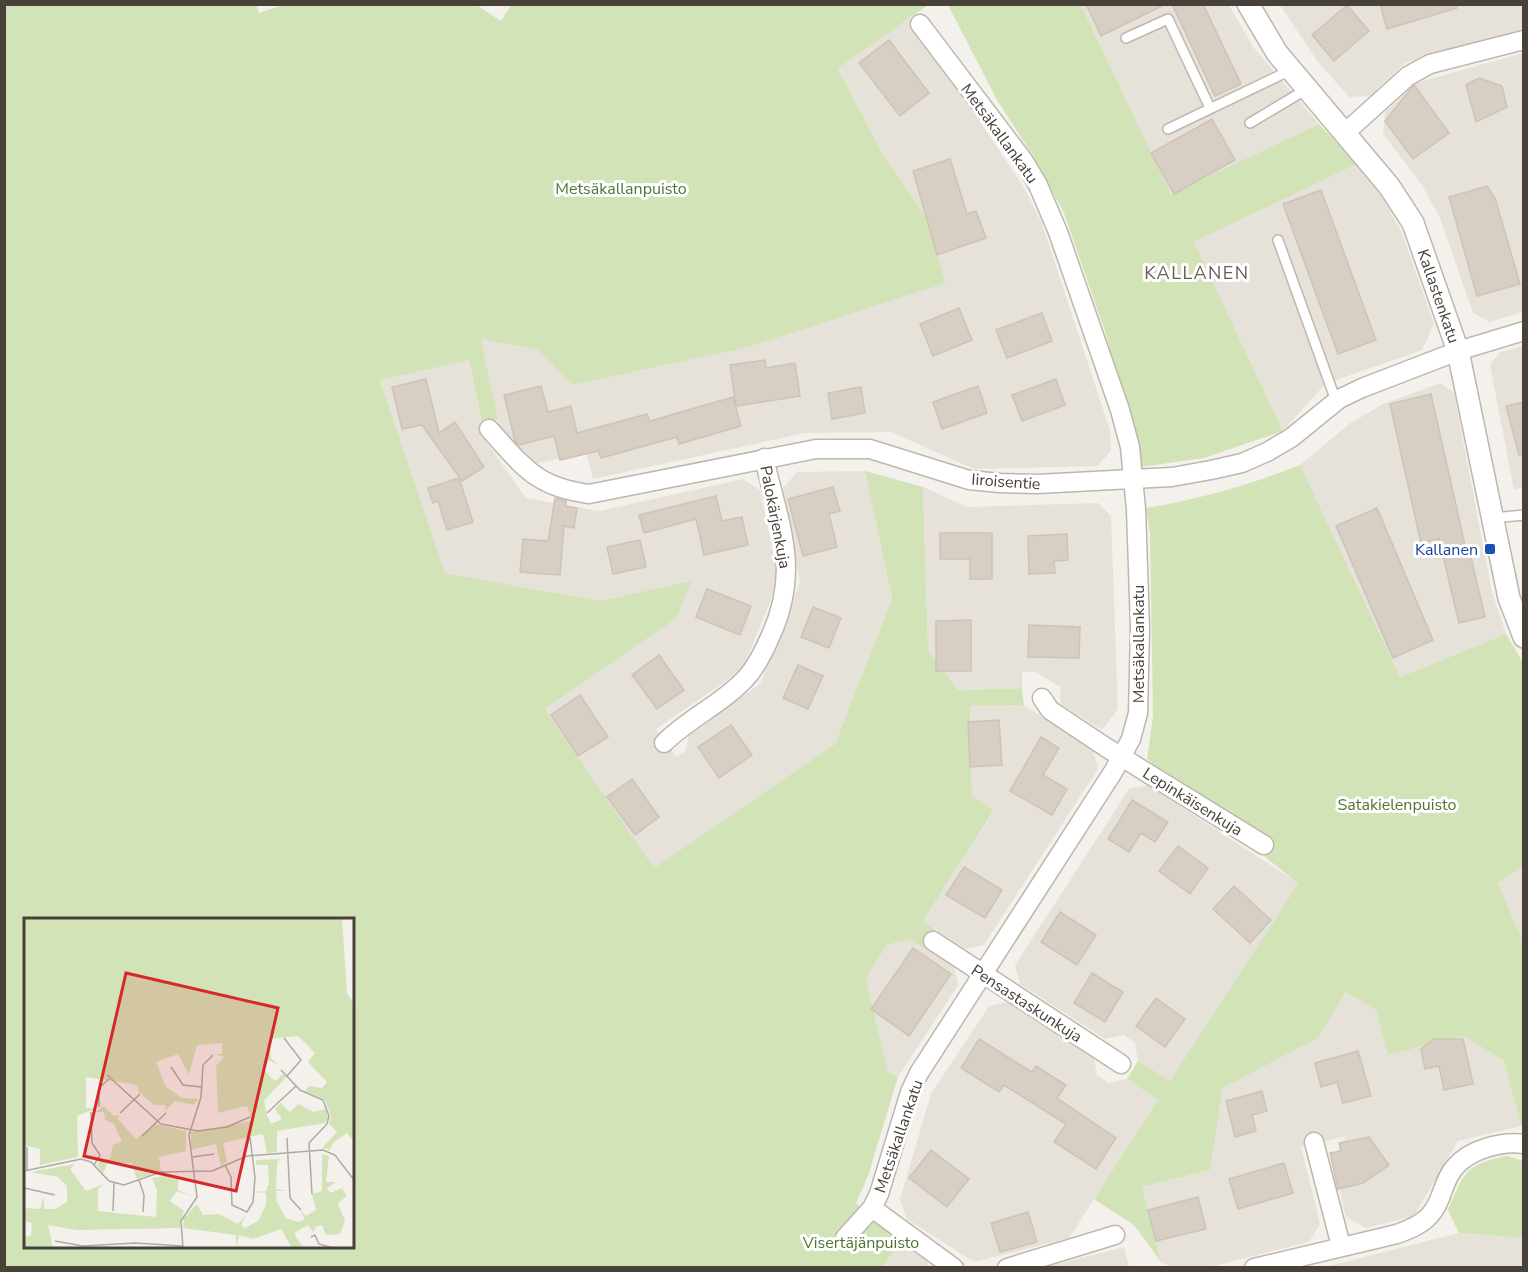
<svg xmlns="http://www.w3.org/2000/svg" width="1528" height="1272" viewBox="0 0 1528 1272" font-family="'Nunito Sans',sans-serif">
  <rect width="100%" height="100%" fill="#f4f0eb"/>
  <g fill="#e7e2d9">
    <polygon points="1081,5 1229,5 1254,48 1319,124 1171,194"/>
    <polygon points="1280,5 1523,5 1523,31 1405,63 1370,96 1349,97 1318,62"/>
    <polygon points="909,18 1022,184 1041,221 1110,430 1111,451 1097,466 974,469 891,432 805,433 593,479 586,453 524,466 500,432 481,339 538,350 572,385 946,283 925,216 881,151 838,67"/>
    <polygon points="1523,53 1523,312 1490,322 1473,313 1440,218 1422,185 1383,134 1385,112 1416,83"/>
    <polygon points="1357,164 1384,200 1402,233 1434,324 1422,350 1325,384 1283,431 1194,242"/>
    <polygon points="1523,346 1523,487 1514,490 1490,365 1500,352"/>
    <polygon points="469,360 485,440 526,498 599,511 743,479 760,490 779,580 742,670 656,729 676,757 685,752 689,733 760,684 800,582 781,490 797,472 865,471 892,599 835,744 654,869 545,709 677,618 690,582 600,601 444,573 380,379"/>
    <polygon points="1440,383 1454,393 1492,592 1506,634 1400,677 1300,465 1349,424 1383,404"/>
    <polygon points="923,487 967,507 1098,503 1111,516 1118,709 1102,730 1061,704 1060,687 1036,672 1022,672 1022,688 958,690 928,650"/>
    <polygon points="1024,705 1093,750 1098,769 984,945 965,949 923,921 994,811 972,797 970,706"/>
    <polygon points="1148,785 1299,884 1170,1082 1138,1061 1135,1043 1124,1035 1105,1039 1020,984 1015,965 1129,789"/>
    <polygon points="1523,866 1523,942 1498,883"/>
    <polygon points="910,939 954,966 958,985 898,1077 888,1072 866,978 887,945"/>
    <polygon points="1346,992 1376,1010 1388,1055 1464,1036 1504,1061 1521,1126 1458,1141 1414,1216 1366,1228 1346,1217 1332,1160 1346,1136 1301,1147 1320,1224 1309,1242 1210,1267 1171,1267 1161,1262 1142,1187 1210,1170 1223,1088 1318,1038"/>
    <polygon points="1007,1002 1094,1058 1097,1075 1108,1083 1127,1079 1158,1100 1069,1238 974,1262 907,1219 900,1199 931,1094 989,1006"/>
    <polygon points="1459,1233 1523,1238 1523,1267 1321,1268"/>
    <polygon points="901,1240 926,1257 929,1267 883,1268"/>
    <polygon points="1124,1247 1129,1267 1042,1268"/>
  </g>
  <g fill="#d3e3b8" fill-rule="evenodd">
    <path d="M256,4L259,13L286,4H475L501,21L512,4L928,5L838,68L881,151L925,216L946,283L748,347L572,385L538,350L481,339L498,420L482,423L469,360L380,380L445,573L600,601L691,581L677,618L545,709L654,868L835,744L892,599L865,471L923,487L928,650L958,690L1022,688L1024,705L970,706L972,796L994,810L923,921L936,930L924,948L910,939L887,945L866,978L888,1072L898,1077L868,1176L856,1203L901,1240L883,1267L5,1268V5ZM26,920H352V1246H26Z"/>
    <polygon points="948,5 1081,5 1171,194 1319,124 1357,164 1194,242 1283,431 1204,458 1140,467 1106,334 1064,213 1032,154 997,100"/>
    <path d="M1300,465L1400,677L1506,634L1523,663V866L1498,883L1523,942V1127L1521,1126L1504,1061L1464,1036L1388,1055L1376,1010L1346,992L1318,1038L1223,1088L1210,1170L1142,1187L1161,1262L1134,1225L1094,1199L1158,1100L1127,1079L1138,1061L1170,1081L1298,884L1147,759L1153,717L1150,533L1146,508C1200,499 1249,485 1300,465Z"/>
    <path d="M1507,1156L1523,1161V1238L1459,1233L1448,1210C1465,1172 1464,1165 1507,1156Z"/>
  </g>
  <g fill="#d7cec4" stroke="#cec3b5" stroke-width="1.5">
    <polygon points="1086,4 1166,4 1101,36"/>
    <polygon points="1172,4 1203,4 1241,84 1215,96"/>
    <polygon points="1380,4 1456,4 1457,8 1387,29"/>
    <polygon points="1347,5 1369,31 1334,61 1312,35"/>
    <polygon points="889,40 929,93 900,116 859,63"/>
    <polygon points="1479,78 1502,86 1507,107 1476,122 1466,85"/>
    <polygon points="1414,85 1449,133 1413,159 1385,121"/>
    <polygon points="1212,119 1235,160 1174,194 1151,153"/>
    <polygon points="950,159 967,214 976,211 986,238 937,255 913,171"/>
    <polygon points="1487,186 1495,198 1520,284 1477,296 1449,197"/>
    <polygon points="1321,190 1376,340 1338,354 1283,204"/>
    <polygon points="959,308 972,340 933,356 920,324"/>
    <polygon points="1042,313 1052,341 1007,358 996,330"/>
    <polygon points="765,360 766,368 795,363 800,396 736,406 730,365"/>
    <polygon points="426,379 439,433 455,422 484,467 462,481 422,425 402,429 392,387"/>
    <polygon points="1056,379 1065,405 1022,421 1012,395"/>
    <polygon points="541,386 548,412 571,406 577,433 647,414 650,421 733,397 741,426 679,444 677,437 601,458 598,451 560,460 554,436 519,445 515,441 504,395"/>
    <polygon points="978,386 987,413 942,429 933,402"/>
    <polygon points="861,387 865,413 832,419 828,393"/>
    <polygon points="1431,394 1467,554 1470,553 1485,617 1459,623 1439,539 1421,543 1390,404"/>
    <polygon points="1524,402 1524,454 1519,455 1506,406"/>
    <polygon points="459,478 473,522 447,530 438,501 433,503 428,488"/>
    <polygon points="833,487 840,511 829,514 837,547 803,556 788,499"/>
    <polygon points="716,496 722,521 742,517 748,545 704,555 696,519 644,533 639,515"/>
    <polygon points="555,498 566,501 566,506 577,508 574,528 564,526 560,575 520,572 523,539 548,541"/>
    <polygon points="1377,508 1433,640 1393,658 1336,526"/>
    <polygon points="940,533 992,533 992,579 970,579 970,559 940,559"/>
    <polygon points="1067,534 1068,560 1054,561 1055,573 1029,574 1028,536"/>
    <polygon points="640,540 646,567 613,574 607,547"/>
    <polygon points="707,589 751,606 740,635 696,617"/>
    <polygon points="813,607 841,618 829,648 801,637"/>
    <polygon points="971,620 971,671 936,671 936,621"/>
    <polygon points="1029,625 1080,627 1079,658 1028,657"/>
    <polygon points="659,655 684,690 657,709 632,675"/>
    <polygon points="798,665 823,676 808,709 783,698"/>
    <polygon points="580,695 608,737 578,756 551,715"/>
    <polygon points="999,720 1002,765 970,767 968,722"/>
    <polygon points="731,725 752,755 719,778 698,747"/>
    <polygon points="1041,737 1059,748 1043,775 1067,789 1052,815 1010,791"/>
    <polygon points="632,779 659,817 635,835 607,797"/>
    <polygon points="1132,800 1168,822 1155,842 1141,833 1129,852 1108,839"/>
    <polygon points="1178,846 1208,868 1190,894 1159,871"/>
    <polygon points="964,867 1002,890 985,918 946,895"/>
    <polygon points="1234,886 1271,920 1250,943 1213,909"/>
    <polygon points="1060,912 1096,935 1077,965 1041,942"/>
    <polygon points="913,948 951,974 909,1036 871,1009"/>
    <polygon points="1092,973 1123,992 1105,1022 1074,1003"/>
    <polygon points="1156,998 1185,1019 1165,1047 1136,1026"/>
    <polygon points="979,1039 1032,1072 1036,1066 1066,1085 1057,1098 1116,1138 1096,1169 1054,1142 1066,1124 1004,1085 999,1092 961,1068"/>
    <polygon points="1434,1039 1463,1039 1473,1084 1444,1090 1439,1066 1425,1069 1421,1049"/>
    <polygon points="1358,1051 1371,1096 1343,1103 1337,1082 1321,1087 1315,1063"/>
    <polygon points="1262,1091 1267,1111 1252,1115 1256,1131 1235,1137 1226,1101"/>
    <polygon points="1369,1137 1389,1165 1363,1183 1338,1189 1330,1153 1341,1151 1339,1143"/>
    <polygon points="931,1150 969,1179 947,1207 909,1178"/>
    <polygon points="1284,1163 1293,1193 1238,1209 1229,1179"/>
    <polygon points="1198,1197 1206,1229 1156,1241 1148,1210"/>
    <polygon points="1028,1212 1037,1242 1000,1252 991,1223"/>
  </g>
  <g fill="none" stroke-linecap="round" stroke-linejoin="round">
    <defs>
      <g id="service">
        <polyline points="1126,38 1168,19 1210,108"/>
        <polyline points="1250,123 1307,89"/>
        <polyline points="1168,129 1291,70"/>
        <polyline points="1278,240 1336,401"/>
        <polyline points="1493,518 1524,515"/>
      </g>
      <g id="minor">
        <polyline points="1346,132 1408,76 1430,64 1524,40"/>
        <path d="M489,429C523,466 535,487 589,494L816,449H870L969,480L1000,483L1037,484L1113,480L1172,477L1211,470L1242,463L1267,452L1291,438L1339,399L1362,388L1458,351L1524,331"/>
        <polyline points="1042,698 1050,710 1107,748 1264,845"/>
        <path d="M664,743C689,718 723,703 746,678C756,667 765,649 771,635C801,569 779,524 764,458"/>
        <polyline points="933,941 1121,1064"/>
        <polyline points="1314,1142 1341,1246"/>
        <polyline points="872,1208 954,1268"/>
        <polyline points="845,1238 872,1208 879,1194 910,1092 919,1073 1113,772 1131,739 1138,713 1140,628 1136,509 1130,447 1120,410 1058,232 1038,185 1023,160 920,24"/>
        <polyline points="1007,1268 1115,1235"/>
        <path d="M1254,1268L1397,1234C1408,1230 1421,1225 1429,1216C1443,1202 1442,1181 1455,1167C1470,1149 1502,1141 1524,1144"/>
      </g>
      <polyline id="tertiary" points="1248,4 1277,53 1389,186 1413,223 1458,351 1509,598 1524,637"/>
    </defs>
    <use href="#service" stroke="#beb7ae" stroke-width="12"/>
    <use href="#minor" stroke="#beb7ae" stroke-width="21"/>
    <use href="#tertiary" stroke="#beb7ae" stroke-width="24"/>
    <use href="#service" stroke="#fff" stroke-width="9"/>
    <use href="#minor" stroke="#fff" stroke-width="18"/>
    <use href="#tertiary" stroke="#fff" stroke-width="21"/>
  </g>
  <rect fill="#1a4fb4" stroke="#fff" stroke-width="2" x="1484" y="543" width="12" height="12" rx="3"/>
  <g text-anchor="middle" stroke-width="6" stroke-linejoin="round" paint-order="stroke">
    <g font-size="16" fill="#474139" stroke="#fff">
      <text transform="translate(1000 133) rotate(54)" y="6">Metsäkallankatu</text>
      <text transform="translate(1439 296) rotate(71)" y="6">Kallastenkatu</text>
      <text transform="translate(1006 481) rotate(4)" y="6">Iiroisentie</text>
      <text transform="translate(776 517) rotate(79)" y="6">Palokärjenkuja</text>
      <text transform="translate(1138 644) rotate(-90)" y="6">Metsäkallankatu</text>
      <text transform="translate(1193 801) rotate(32)" y="6">Lepinkäisenkuja</text>
      <text transform="translate(1027 1003) rotate(33)" y="6">Pensastaskunkuja</text>
      <text transform="translate(898 1136) rotate(-71)" y="6">Metsäkallankatu</text>
    </g>
    <g font-size="16" fill="#507332" stroke="#fff">
      <text x="621" y="194">Metsäkallanpuisto</text>
      <text x="1397" y="810">Satakielenpuisto</text>
      <text x="861" y="1248">Visertäjänpuisto</text>
    </g>
    <g font-size="16" fill="#164399" stroke="#fff" text-anchor="end">
      <text x="1478" y="555">Kallanen</text>
    </g>
    <g font-size="18" letter-spacing="1.5" fill="#695e52" stroke="#fff">
      <text x="1197" y="279">KALLANEN</text>
    </g>
  </g>
  <g transform="translate(24 918)">
    <rect width="330" height="330" fill="#f4f0eb"/>
    <path d="M0,0H318L323,75L330,86V224L323,215L309,225L306,232L298,230L313,214L305,206L307,198L301,182L281,173L285,168L298,170L303,164L284,144L291,135L274,118L245,121L247,140L255,148L245,142L238,150L251,163L259,156L262,159L240,183L243,197L247,206L258,201L251,191L257,185L266,194L274,186L290,194L302,191L304,200L301,205L253,213V234L243,235L239,216L199,225L203,244L197,248L192,226L167,232V214L228,203L223,188L194,195L192,148L200,139L190,136H198V125L173,127L165,157L154,136L132,144L142,169L158,180L174,181L170,187L151,183L141,193L142,187H130L115,174L113,167L62,159V190H74L53,198L54,239L16,247V231L0,227ZM80,188L90,198L96,197L93,200L112,221L131,206L162,213V233L135,239L137,253L113,261L107,245L83,246L79,255L73,247L77,241H86L89,227L98,224L90,206L81,202L80,194H71ZM298,236L305,238L302,264H312L303,270L306,275L318,270L323,278L314,285L321,303L316,316L302,317L298,307L291,309L290,315L284,307L270,315L279,330H268L257,311L229,321L215,317L212,329V317L159,310L160,300L173,286L179,297L195,296L214,306L222,297L217,307L221,310L234,303L242,287V275L230,274L242,273L245,265L244,247H232V242L256,241L253,244L252,271L263,273H252L253,284L262,300L275,304L281,301L276,292L282,298L292,292L288,276L298,273ZM51,246L46,251L62,273L80,266L74,271V293L132,299L133,273L128,260L141,258H154V272L171,279L153,273L146,283L160,293L156,310L53,312L24,307L29,330H0V319L7,318L8,305L0,303V290L16,291L20,278V291H31L43,284V268L34,259L7,254Z" fill="#d3e3b8"/>
    <path fill="none" stroke="#afaaa4" stroke-width="1.5" d="M260,120L277,142L263,158M147,149L159,167L178,169M257,152L276,172L299,182L305,198L303,206L285,225L288,276M83,157L137,206L174,213L203,209L226,199M75,189V170L85,161M67,194L68,225L76,237L70,247M96,195L116,176M243,195L272,168M118,218L142,195M263,220L266,280L277,292M3,229V252M169,239L190,236M201,247L207,259L208,287L223,294L229,284L231,260L226,219M0,253L57,241L67,244L85,263L100,267L137,254L188,253L223,238L299,232L311,237L330,262M115,262L120,277L119,294M0,270L31,277M89,293L90,265M287,319L291,317L295,326L309,330M31,323L59,328L111,325L159,328M159,330L157,303L173,279L165,217L177,179L179,147L189,137"/>
    <path fill="#d62828" fill-opacity="0.15" stroke="#d62828" stroke-width="3" d="M102,55L254,90L212,273L60,238Z"/>
    <rect width="330" height="330" fill="none" stroke="#474139" stroke-width="3"/>
  </g>
  <rect width="1528" height="1272" fill="none" stroke="#474139" stroke-width="12"/>
</svg>
